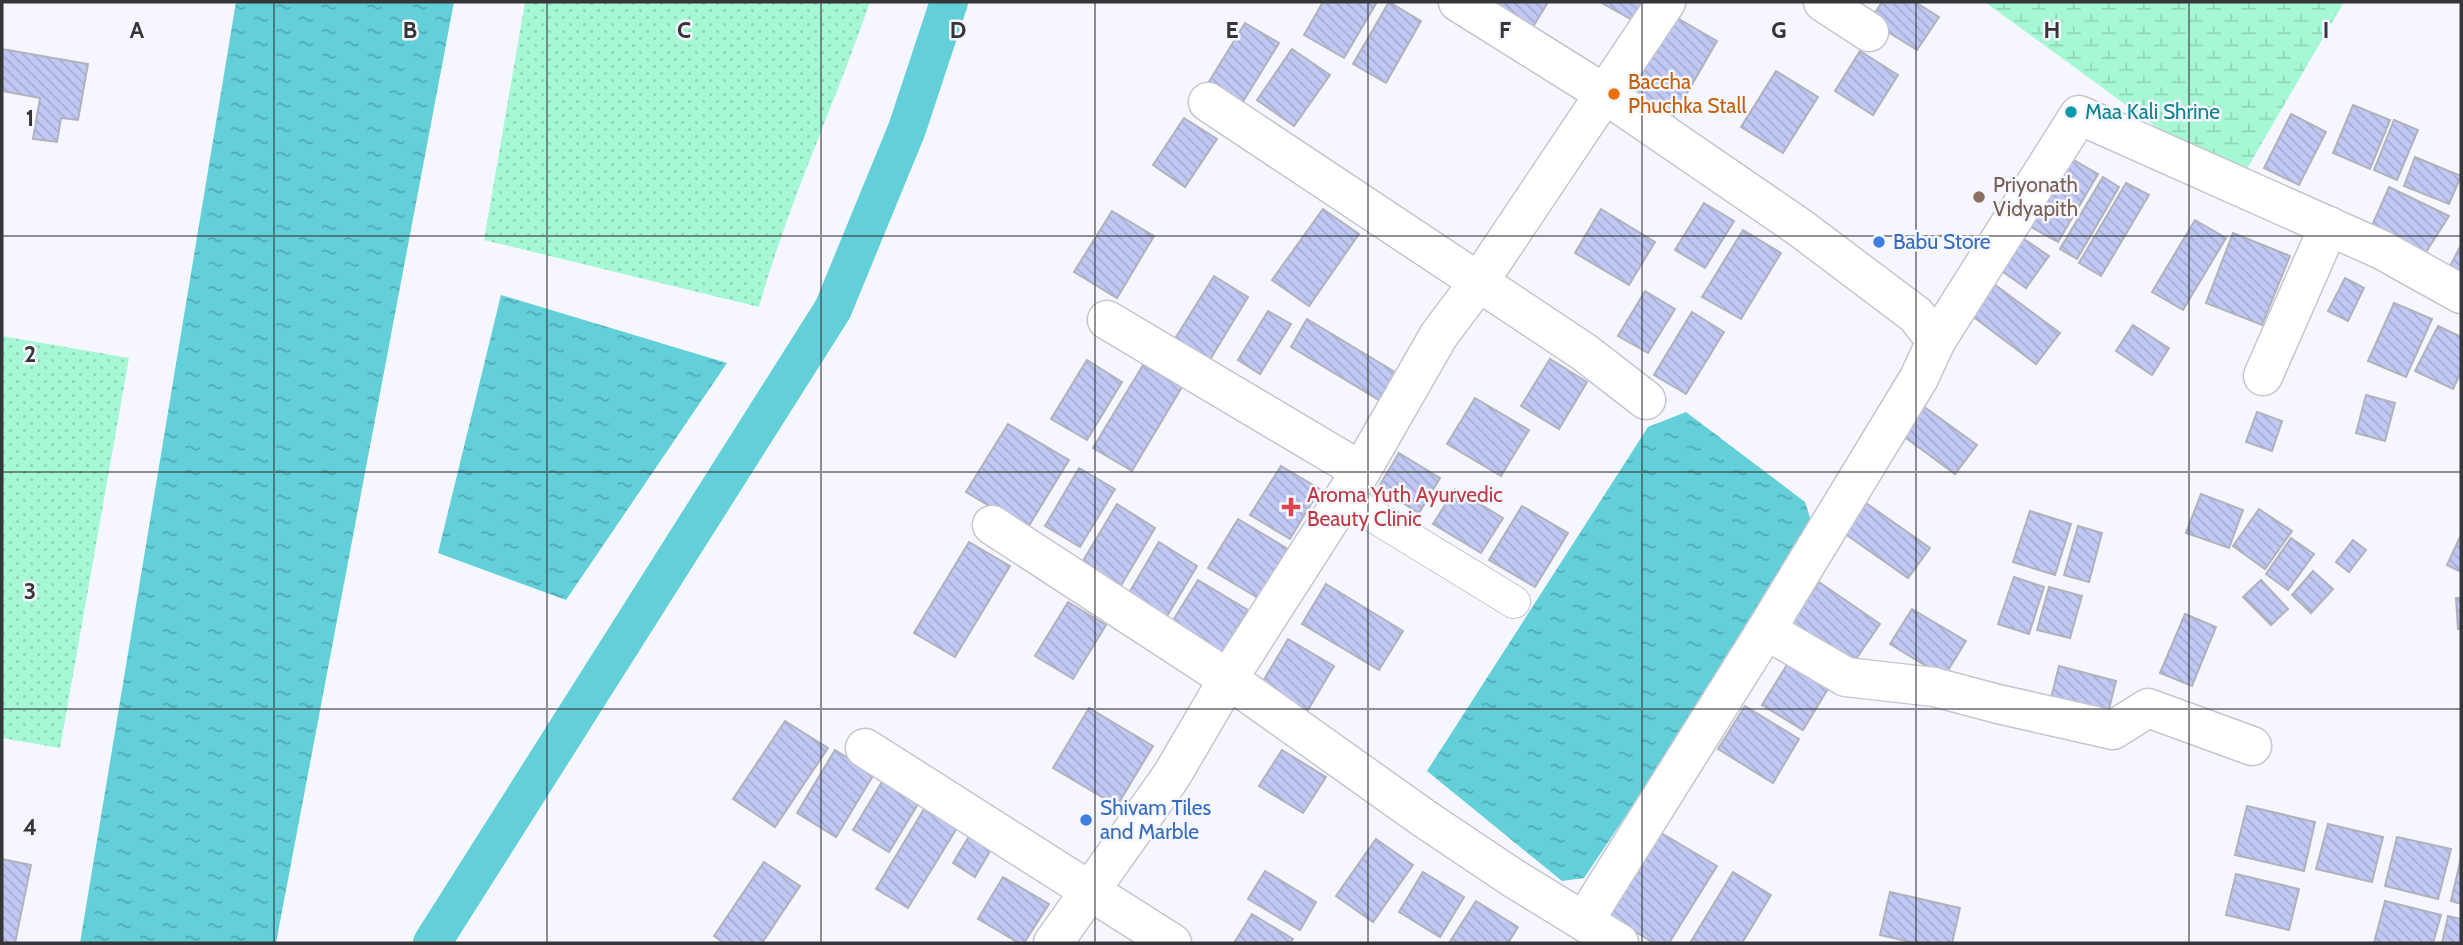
<svg xmlns="http://www.w3.org/2000/svg" width="2463" height="945" viewBox="0 0 2463 945" font-family="Cabin,sans-serif">
  <defs>
    <pattern id="grass-dots" width="8" height="8" patternUnits="userSpaceOnUse" patternTransform="scale(1.75)"><rect width="8" height="8" fill="#a5f8d3"/><path d="M2 2h.1M6 6h.1" fill="none" stroke="#8fd5b6" stroke-width="1.8" stroke-linecap="round"/></pattern>
    <pattern id="wetland-marsh" width="20" height="14" patternUnits="userSpaceOnUse" patternTransform="scale(1.75)"><rect width="20" height="14" fill="#a5f8d3"/><path d="M1 5h8M5 5V1M11 12h8M15 12V8" fill="none" stroke="#8fd5b6"/></pattern>
    <pattern id="water-ripples" width="26" height="14" patternUnits="userSpaceOnUse" patternTransform="scale(1.75)"><rect width="26" height="14" fill="#62cfd9"/><path d="M2 4q2-2 4 0t4 0M15 11q2-2 4 0t4 0" fill="none" stroke="#52a9b1"/></pattern>
    <pattern id="building-back-hatch" width="6" height="6" patternUnits="userSpaceOnUse" patternTransform="scale(1.75)"><rect width="6" height="6" fill="#c1c8f3"/><path d="M-1 5l2 2M0 0l6 6M5-1l2 2" fill="none" stroke="#a6acd1"/></pattern>
  </defs>
  <rect width="100%" height="100%" fill="#f6f7fe"/>
  <g fill="url(#grass-dots)">
    <path d="M525,2H870C835,104 788,203 759,307L484,240Z"/>
    <polygon points="2,336 129,358 60,748 2,738"/>
  </g>
  <polygon fill="url(#wetland-marsh)" points="1985,2 2344,2 2237,186"/>
  <g fill="url(#water-ripples)">
    <polygon points="236,2 454,2 276,943 80,943"/>
    <polygon points="501,295 727,363 566,600 438,553"/>
    <polygon points="1686,412 1805,502 1815,533 1584,878 1562,881 1427,771 1648,427"/>
  </g>
  <g fill="none" stroke-linecap="round" stroke-linejoin="round">
    <polyline stroke="#62cfd9" stroke-width="38" points="432,943 833,309 907,129 949,2"/>
  </g>
  <g fill="url(#building-back-hatch)" stroke="#b0b2bc" stroke-width="2">
    <polygon points="1323,2 1377,2 1344,58 1304,35"/>
    <polygon points="1389,2 1421,21 1386,83 1353,64"/>
    <polygon points="1490,2 1548,2 1533,27"/>
    <polygon points="1600,2 1646,2 1634,21"/>
    <polygon points="1882,2 1915,2 1939,17 1917,50 1870,21"/>
    <polygon points="1672,15 1717,41 1674,116 1628,89"/>
    <polygon points="1245,23 1279,43 1241,105 1207,85"/>
    <polygon points="2,49 88,64 78,120 61,118 57,142 33,139 40,98 2,91"/>
    <polygon points="1292,49 1330,75 1294,126 1257,100"/>
    <polygon points="1860,51 1898,75 1873,115 1835,91"/>
    <polygon points="1776,71 1818,97 1783,153 1741,127"/>
    <polygon points="2353,105 2390,120 2370,169 2333,153"/>
    <polygon points="2291,114 2326,132 2299,185 2264,168"/>
    <polygon points="1184,118 1217,139 1185,187 1153,165"/>
    <polygon points="2394,120 2418,130 2397,180 2374,170"/>
    <polygon points="2415,157 2461,176 2449,204 2404,186"/>
    <polygon points="2072,159 2098,174 2058,242 2031,227"/>
    <polygon points="2103,177 2119,187 2077,259 2060,249"/>
    <polygon points="2126,183 2149,195 2101,276 2079,263"/>
    <polygon points="2389,187 2449,216 2421,260 2370,230"/>
    <polygon points="1704,203 1734,221 1705,268 1675,250"/>
    <polygon points="1323,209 1359,234 1309,306 1272,280"/>
    <polygon points="1601,209 1655,242 1629,285 1575,253"/>
    <polygon points="1112,211 1154,236 1117,298 1074,272"/>
    <polygon points="2195,220 2226,238 2183,310 2152,292"/>
    <polygon points="1743,230 1781,253 1741,319 1702,297"/>
    <polygon points="2233,233 2290,256 2262,325 2206,303"/>
    <polygon points="2021,237 2049,256 2026,288 1999,269"/>
    <polygon points="2461,245 2461,274 2449,268"/>
    <polygon points="1214,276 1248,297 1208,363 1173,342"/>
    <polygon points="2345,278 2364,288 2348,321 2328,311"/>
    <polygon points="1994,284 2060,333 2036,364 1971,315"/>
    <polygon points="1645,291 1675,309 1648,353 1618,336"/>
    <polygon points="2394,303 2432,319 2406,377 2368,361"/>
    <polygon points="1268,311 1291,324 1260,374 1238,360"/>
    <polygon points="1692,312 1724,332 1686,394 1654,375"/>
    <polygon points="1307,319 1395,372 1379,400 1291,347"/>
    <polygon points="2133,325 2169,348 2152,375 2116,351"/>
    <polygon points="2438,326 2461,337 2461,372 2453,389 2415,371"/>
    <polygon points="1550,359 1587,382 1559,429 1521,406"/>
    <polygon points="1087,360 1122,382 1087,440 1051,419"/>
    <polygon points="1143,365 1182,387 1132,471 1093,448"/>
    <polygon points="2366,395 2395,403 2385,441 2356,433"/>
    <polygon points="1475,398 1529,430 1501,476 1447,444"/>
    <polygon points="1923,406 1977,445 1955,474 1902,435"/>
    <polygon points="2257,412 2282,421 2272,451 2246,442"/>
    <polygon points="1008,424 1069,460 1027,529 966,492"/>
    <polygon points="1399,453 1440,478 1419,513 1378,488"/>
    <polygon points="1281,466 1320,489 1290,539 1250,515"/>
    <polygon points="1079,468 1115,489 1080,547 1045,526"/>
    <polygon points="1455,489 1503,518 1481,553 1433,524"/>
    <polygon points="2201,494 2243,510 2229,548 2186,533"/>
    <polygon points="1866,503 1930,548 1908,578 1844,533"/>
    <polygon points="1117,504 1155,528 1116,594 1077,571"/>
    <polygon points="1522,506 1568,533 1535,587 1489,560"/>
    <polygon points="2259,509 2292,531 2265,569 2233,546"/>
    <polygon points="2030,511 2071,524 2055,575 2013,562"/>
    <polygon points="1238,519 1288,549 1258,598 1208,568"/>
    <polygon points="2078,526 2102,533 2089,582 2064,575"/>
    <polygon points="2461,535 2461,572 2447,565"/>
    <polygon points="2291,538 2314,554 2288,590 2266,574"/>
    <polygon points="2353,540 2366,550 2349,572 2336,562"/>
    <polygon points="969,542 1010,566 955,657 914,633"/>
    <polygon points="1159,542 1197,566 1167,616 1129,593"/>
    <polygon points="2313,571 2333,589 2311,613 2292,595"/>
    <polygon points="2014,577 2044,587 2029,634 1998,624"/>
    <polygon points="1198,580 1248,610 1219,657 1169,627"/>
    <polygon points="2261,580 2288,609 2271,625 2243,597"/>
    <polygon points="1819,582 1880,624 1849,669 1788,627"/>
    <polygon points="1326,584 1403,631 1379,670 1302,624"/>
    <polygon points="2049,587 2082,596 2070,638 2037,630"/>
    <polygon points="2456,598 2461,598 2461,629 2458,629"/>
    <polygon points="1068,602 1106,625 1073,679 1035,656"/>
    <polygon points="1912,609 1966,641 1944,677 1890,644"/>
    <polygon points="2185,614 2216,627 2192,686 2160,673"/>
    <polygon points="1288,639 1334,666 1305,715 1259,688"/>
    <polygon points="1788,663 1829,687 1803,730 1762,705"/>
    <polygon points="2059,666 2116,681 2107,717 2050,702"/>
    <polygon points="1745,706 1799,739 1773,783 1718,749"/>
    <polygon points="1089,708 1153,746 1117,806 1053,768"/>
    <polygon points="785,721 828,748 775,827 733,799"/>
    <polygon points="835,750 874,774 836,837 797,813"/>
    <polygon points="1282,750 1326,777 1303,813 1259,786"/>
    <polygon points="882,782 918,804 889,852 853,830"/>
    <polygon points="927,804 960,823 908,908 876,889"/>
    <polygon points="2247,806 2315,822 2304,871 2235,855"/>
    <polygon points="2328,824 2383,837 2372,882 2316,869"/>
    <polygon points="1651,827 1717,866 1669,943 1654,943 1600,911"/>
    <polygon points="971,833 993,846 975,877 953,863"/>
    <polygon points="2397,837 2451,849 2438,899 2385,886"/>
    <polygon points="1376,839 1413,865 1373,922 1336,896"/>
    <polygon points="2461,858 2461,904 2451,901"/>
    <polygon points="2,859 31,865 15,943 2,943"/>
    <polygon points="764,862 800,886 762,943 724,943 714,936"/>
    <polygon points="1265,871 1316,902 1300,930 1248,899"/>
    <polygon points="1423,872 1464,897 1440,937 1399,912"/>
    <polygon points="1733,872 1771,895 1742,943 1690,943"/>
    <polygon points="2236,874 2299,889 2289,930 2226,915"/>
    <polygon points="1003,877 1049,904 1024,943 1019,943 978,919"/>
    <polygon points="1890,892 1960,908 1952,943 1915,943 1880,935"/>
    <polygon points="1476,901 1518,927 1508,943 1449,943"/>
    <polygon points="2385,901 2441,915 2433,943 2374,943"/>
    <polygon points="1252,914 1293,939 1290,943 1234,943"/>
    <polygon points="2448,916 2461,919 2461,943 2442,943"/>
  </g>
  <g fill="none" stroke-linecap="round" stroke-linejoin="round">
    <defs>
      <polyline id="pedestrian" points="1344,498 1514,602"/>
      <g id="minor">
        <polyline points="1458,2 1605,94 1799,227 1916,315 1936,341 1919,378 1766,630 1846,677 1934,687 1998,704 2113,730 2148,708 2252,746"/>
        <polyline points="1823,2 1869,32"/>
        <polyline points="1208,102 1584,352 1646,400"/>
        <polyline points="1107,320 1361,471"/>
        <polyline points="1936,341 2079,115 2382,250 2461,294"/>
        <polyline points="2263,376 2329,226"/>
        <polyline points="992,525 1228,679 1425,819 1513,878 1619,943"/>
        <polyline points="865,748 1172,943"/>
        <polyline points="1584,921 1766,630"/>
      </g>
      <polyline id="tertiary" points="1053,943 1172,775 1228,679 1361,471 1439,335 1478,283 1666,2"/>
    </defs>
    <use href="#pedestrian" stroke="#c4c6d0" stroke-width="34"/>
    <use href="#minor" stroke="#c4c6d0" stroke-width="41"/>
    <use href="#tertiary" stroke="#c4c6d0" stroke-width="41"/>
    <use href="#pedestrian" stroke="#fff" stroke-width="32"/>
    <use href="#minor" stroke="#fff" stroke-width="38"/>
    <use href="#tertiary" stroke="#fff" stroke-width="38"/>
  </g>
  <path fill="none" stroke="#35363a" stroke-width="2" stroke-opacity="0.55" d="M274,2V943M547,2V943M821,2V943M1095,2V943M1368,2V943M1642,2V943M1916,2V943M2189,2V943M2,236H2461M2,472H2461M2,709H2461"/>
  <circle fill="#e8710a" stroke="#f6f7fe" stroke-width="2.5" cx="1614" cy="94" r="7"/>
  <circle fill="#0f9aa8" stroke="#f6f7fe" stroke-width="2.5" cx="2071" cy="112" r="7"/>
  <circle fill="#8d6e63" stroke="#f6f7fe" stroke-width="2.5" cx="1979" cy="197" r="7"/>
  <g fill="#3f7fe0" stroke="#f6f7fe" stroke-width="2.5">
    <circle cx="1879" cy="242" r="7"/>
    <circle cx="1086" cy="820" r="7"/>
  </g>
  <path fill="#e0444e" stroke="#f6f7fe" stroke-width="2.5" d="M1287.5 496.5h7v7h7v7h-7v7h-7v-7h-7v-7h7z"/>
  <g text-anchor="middle" stroke-width="5" stroke-linejoin="round" paint-order="stroke">
    <g font-size="21" fill="#c56008" stroke="#f6f7fe" text-anchor="start">
      <text x="1628" y="89">Baccha<tspan x="1628" dy="24">Phuchka Stall</tspan></text>
    </g>
    <g font-size="21" fill="#0d838f" stroke="#f6f7fe" text-anchor="start">
      <text x="2085" y="119">Maa Kali Shrine</text>
    </g>
    <g font-size="21" fill="#785e54" stroke="#f6f7fe" text-anchor="start">
      <text x="1993" y="192">Priyonath<tspan x="1993" dy="24">Vidyapith</tspan></text>
    </g>
    <g font-size="21" fill="#366cbe" stroke="#f6f7fe" text-anchor="start">
      <text x="1893" y="249">Babu Store</text>
      <text x="1100" y="815">Shivam Tiles<tspan x="1100" dy="24">and Marble</tspan></text>
    </g>
    <g font-size="21" fill="#be3a42" stroke="#f6f7fe" text-anchor="start">
      <text x="1307" y="502">Aroma Yuth Ayurvedic<tspan x="1307" dy="24">Beauty Clinic</tspan></text>
    </g>
  </g>
  <g font-size="23" text-anchor="middle" font-weight="bold" fill="#35363a" stroke="#f6f7fe" stroke-width="5" stroke-linejoin="round" paint-order="stroke">
    <text x="137" y="38">A</text>
    <text x="410" y="38">B</text>
    <text x="684" y="38">C</text>
    <text x="958" y="38">D</text>
    <text x="1232" y="38">E</text>
    <text x="1505" y="38">F</text>
    <text x="1779" y="38">G</text>
    <text x="2052" y="38">H</text>
    <text x="2326" y="38">I</text>
    <text x="30" y="126">1</text>
    <text x="30" y="362">2</text>
    <text x="30" y="599">3</text>
    <text x="30" y="835">4</text>
  </g>
  <rect width="2463" height="945" fill="none" stroke="#35363a" stroke-width="7"/>
</svg>
